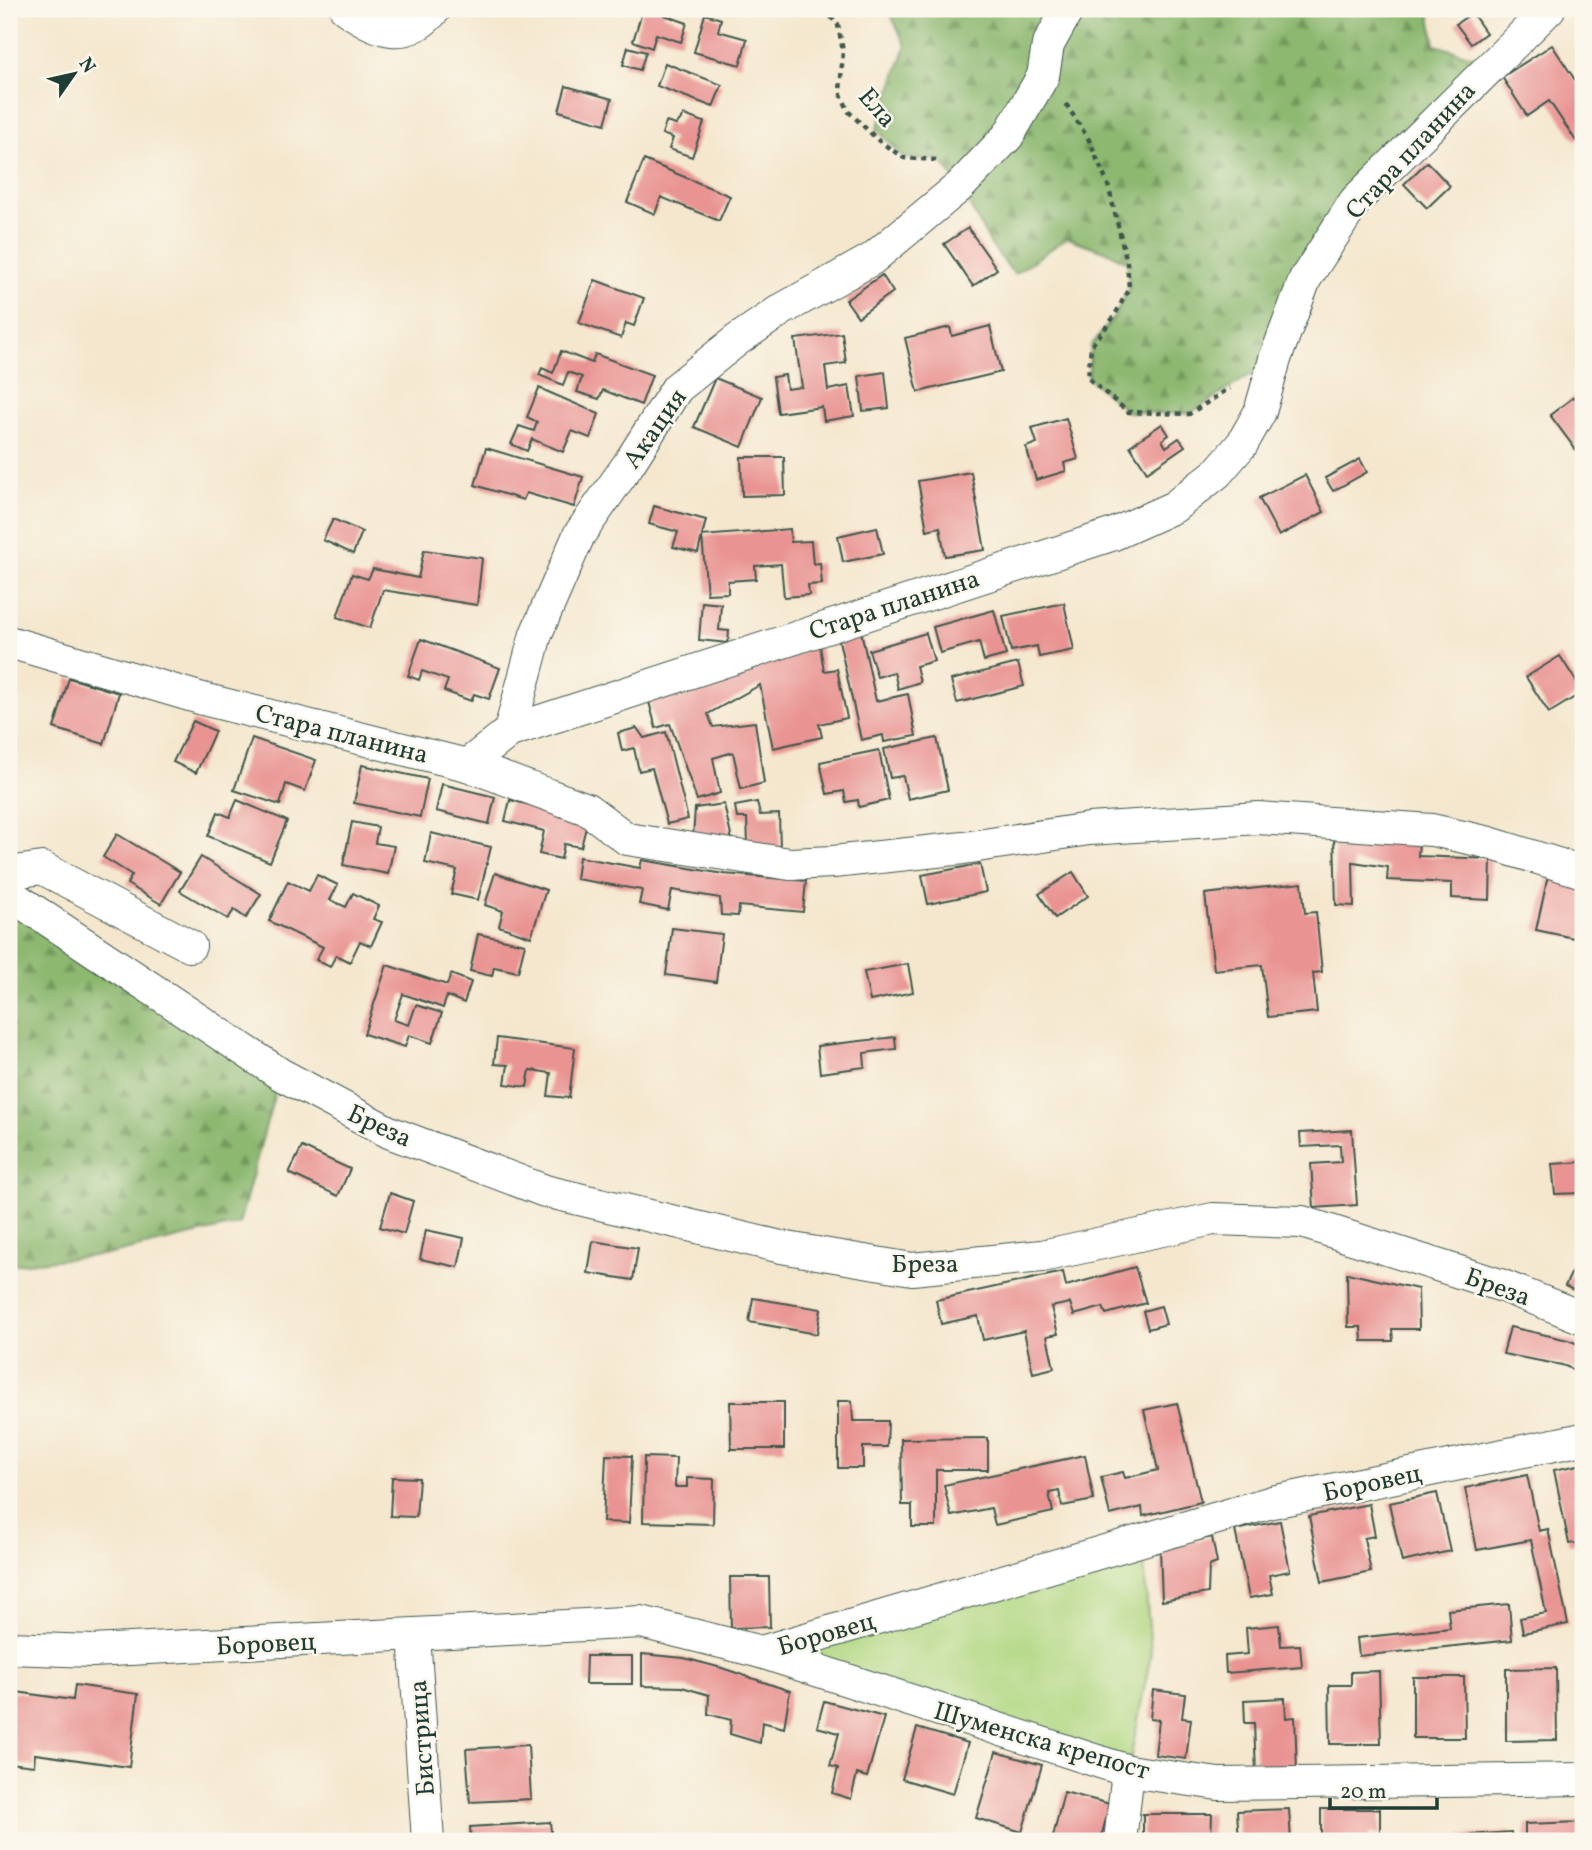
<svg xmlns="http://www.w3.org/2000/svg" width="1592" height="1850" viewBox="0 0 1592 1850" font-family="Vollkorn,serif">
  <defs>
    <pattern id="forest-firs" width="22" height="20" patternUnits="userSpaceOnUse" patternTransform="scale(1.75)"><rect width="22" height="20" fill="#8cb86f"/><path d="M5 1l3.5 6h-7zM16 11l3.5 6h-7z" fill="#72975c"/></pattern>
  </defs>
  <rect width="100%" height="100%" fill="#fbf7ec"/>
  <filter id="ink" filterUnits="userSpaceOnUse"><feTurbulence type="fractalNoise" baseFrequency=".0143" numOctaves="2"/><feDisplacementMap in="SourceGraphic" scale="14" xChannelSelector="R" yChannelSelector="G"/><feConvolveMatrix kernelMatrix="1 2 1 2 8 2 1 2 1" color-interpolation-filters="sRGB"/></filter>
  <filter id="wash" filterUnits="userSpaceOnUse"><feTurbulence type="fractalNoise" baseFrequency=".00686" numOctaves="4" result="noise"/><feDisplacementMap in="SourceGraphic" scale="28" xChannelSelector="R" yChannelSelector="G"/><feGaussianBlur stdDeviation="1.57" result="paint"/><feColorMatrix in="noise" values="0 0 0 0 0 0 0 0 0 0 0 0 0 0 0 0 0 1.4 0 .05"/><feComposite in="paint" operator="in"/></filter>
  <g filter="url(#wash)">
    <rect width="100%" height="100%" fill="#f4e7ce"/>
    <polygon fill="#b0d781" stroke="#688a5a" stroke-width="2" points="1142,1540 1151,1653 1128,1771 761,1652"/>
    <g fill="url(#forest-firs)" stroke="#567a52" stroke-width="2">
      <polygon points="888,9 1429,9 1435,45 1493,62 1356,200 1275,359 1189,414 1128,412 1088,378 1091,346 1114,317 1129,288 1127,262 1108,252 1067,238 1014,274 991,245 960,187 941,160 904,158 877,129 906,46"/>
      <polygon points="9,894 280,1074 239,1224 111,1254 9,1265"/>
    </g>
    <g id="blocks">
      <g fill="#e99493">
        <polygon points="643,9 666,9 664,15 687,23 681,42 656,34 652,48 633,41"/>
        <polygon points="1472,13 1486,33 1471,44 1456,24"/>
        <polygon points="705,14 721,19 718,31 747,39 740,65 694,52"/>
        <polygon points="1552,45 1583,92 1583,137 1576,141 1549,101 1527,116 1502,77"/>
        <polygon points="628,47 646,52 640,70 623,65"/>
        <polygon points="665,63 722,85 713,107 657,86"/>
        <polygon points="566,86 612,99 605,124 559,111"/>
        <polygon points="684,115 704,122 692,157 669,149 673,138 662,134 666,122 676,125"/>
        <polygon points="644,160 730,196 719,221 661,197 655,214 627,202"/>
        <polygon points="1427,162 1450,186 1427,208 1404,184"/>
        <polygon points="968,228 997,269 973,286 944,244"/>
        <polygon points="882,275 893,292 858,317 846,300"/>
        <polygon points="595,280 644,298 634,326 626,323 621,338 579,323"/>
        <polygon points="990,326 1001,372 918,392 905,338 950,327 952,336"/>
        <polygon points="842,333 846,363 825,366 828,390 849,386 854,416 824,421 822,407 778,413 773,377 785,375 787,389 802,387 795,339"/>
        <polygon points="561,351 592,363 595,354 652,375 641,405 603,390 599,399 577,392 582,377 568,372 563,385 539,375 542,368 553,373"/>
        <polygon points="885,372 889,408 863,411 859,376"/>
        <polygon points="715,378 762,397 742,447 694,427"/>
        <polygon points="539,388 599,414 590,438 572,431 563,452 532,439 527,451 511,444 519,426 534,431 537,422 527,417"/>
        <polygon points="1583,390 1583,445 1576,450 1550,415"/>
        <polygon points="1066,418 1078,459 1064,463 1066,471 1036,480 1026,447 1037,443 1032,428"/>
        <polygon points="1162,424 1169,435 1162,440 1166,447 1179,438 1185,446 1147,472 1130,446"/>
        <polygon points="486,448 583,477 574,507 526,493 523,500 475,485"/>
        <polygon points="741,457 784,457 785,495 742,496"/>
        <polygon points="1360,459 1367,472 1333,491 1325,478"/>
        <polygon points="971,472 985,550 945,556 940,527 927,530 918,481"/>
        <polygon points="1305,475 1324,512 1279,536 1259,498"/>
        <polygon points="654,506 706,520 702,536 790,529 791,542 811,541 813,564 820,563 822,584 808,585 809,595 784,597 781,564 755,566 756,579 728,581 728,593 707,594 702,536 698,553 673,547 678,532 649,524"/>
        <polygon points="333,519 362,532 353,554 323,540"/>
        <polygon points="877,527 883,554 843,562 838,536"/>
        <polygon points="424,550 482,558 477,605 383,590 370,628 337,617 352,574 368,579 373,569 418,578"/>
        <polygon points="702,602 721,604 719,630 729,631 728,643 699,640"/>
        <polygon points="1064,603 1074,650 1039,657 1037,646 1011,651 1003,616"/>
        <polygon points="994,610 1006,655 984,661 979,642 940,653 933,627"/>
        <polygon points="861,631 876,701 908,694 916,736 884,742 883,735 861,740 838,636"/>
        <polygon points="926,633 934,661 916,666 920,682 898,689 894,672 877,677 869,650"/>
        <polygon points="421,639 500,668 489,699 474,694 471,701 444,691 448,680 422,671 419,680 408,676"/>
        <polygon points="820,646 824,671 837,669 847,718 819,724 822,737 773,748 760,685 708,714 713,727 755,722 764,783 741,789 733,752 713,758 720,793 697,800 670,724 656,728 649,702"/>
        <polygon points="1560,656 1583,692 1549,713 1526,677"/>
        <polygon points="1018,663 1024,686 957,703 951,680"/>
        <polygon points="69,678 119,693 104,744 54,728"/>
        <polygon points="193,721 215,731 196,773 173,762"/>
        <polygon points="637,728 644,738 666,732 688,819 667,824 652,768 639,771 634,748 622,751 618,733"/>
        <polygon points="252,738 316,760 305,791 286,784 280,805 234,790"/>
        <polygon points="937,738 948,790 908,799 903,776 890,778 884,749"/>
        <polygon points="879,750 889,800 859,807 858,800 846,802 844,791 827,794 820,762"/>
        <polygon points="362,765 428,779 420,817 354,803"/>
        <polygon points="442,784 495,797 489,824 436,811"/>
        <polygon points="237,800 287,821 270,862 208,836 218,812 230,817"/>
        <polygon points="510,800 588,819 581,847 564,844 561,859 539,854 544,831 505,821"/>
        <polygon points="757,802 760,815 779,814 780,849 748,844 747,818 737,818 735,806"/>
        <polygon points="724,804 733,845 693,838 695,808"/>
        <polygon points="352,822 378,827 375,843 394,846 388,874 343,865"/>
        <polygon points="431,833 491,847 478,900 451,894 457,870 425,863"/>
        <polygon points="117,834 180,872 161,904 127,884 132,875 103,857"/>
        <polygon points="1334,836 1419,844 1418,856 1491,859 1490,900 1452,898 1452,883 1387,880 1388,867 1353,862 1354,906 1336,905"/>
        <polygon points="201,857 261,894 246,918 234,910 228,919 180,891"/>
        <polygon points="579,857 640,868 642,860 724,874 806,881 803,912 739,906 738,916 721,915 720,898 672,890 668,910 639,904 642,890 576,879"/>
        <polygon points="980,864 986,892 928,904 922,875"/>
        <polygon points="1073,872 1088,896 1055,918 1039,894"/>
        <polygon points="495,873 546,890 531,937 499,926 503,911 485,905"/>
        <polygon points="317,875 338,885 330,900 346,907 353,893 379,906 373,919 382,922 371,946 360,941 350,962 336,955 330,967 316,960 323,947 269,921 288,881 309,891"/>
        <polygon points="1548,876 1583,884 1583,940 1536,930"/>
        <polygon points="1302,883 1305,913 1316,912 1322,972 1313,973 1317,1012 1268,1017 1262,965 1214,970 1205,894"/>
        <polygon points="672,928 722,934 716,982 666,975"/>
        <polygon points="478,934 525,944 518,972 494,967 492,976 470,971"/>
        <polygon points="908,964 913,992 870,1001 864,972"/>
        <polygon points="387,965 447,985 451,974 471,982 464,1003 447,996 443,1008 403,994 394,1020 409,1025 416,1005 442,1013 432,1043 409,1035 405,1047 364,1034"/>
        <polygon points="895,1037 896,1049 864,1053 865,1067 820,1073 817,1046"/>
        <polygon points="497,1038 575,1048 569,1098 548,1096 551,1073 530,1070 527,1087 505,1084 508,1065 494,1064"/>
        <polygon points="1352,1130 1357,1205 1314,1208 1311,1164 1341,1162 1340,1145 1301,1147 1300,1133"/>
        <polygon points="302,1147 350,1169 338,1196 289,1173"/>
        <polygon points="1583,1162 1583,1193 1555,1194 1552,1164"/>
        <polygon points="390,1193 413,1201 404,1234 380,1227"/>
        <polygon points="426,1230 464,1238 458,1267 420,1259"/>
        <polygon points="593,1241 638,1248 633,1280 588,1273"/>
        <polygon points="1581,1253 1583,1254 1583,1295 1565,1286"/>
        <polygon points="1135,1267 1146,1303 1106,1314 1103,1307 1074,1315 1070,1303 1051,1307 1058,1334 1047,1336 1054,1368 1033,1373 1024,1331 983,1340 978,1316 941,1324 936,1300 1063,1272 1066,1286"/>
        <polygon points="1347,1273 1418,1289 1419,1329 1392,1329 1393,1341 1362,1341 1361,1327 1348,1327"/>
        <polygon points="753,1298 821,1309 817,1334 749,1322"/>
        <polygon points="1161,1306 1166,1324 1148,1329 1143,1311"/>
        <polygon points="1510,1327 1568,1340 1583,1346 1583,1373 1562,1365 1503,1354"/>
        <polygon points="838,1401 852,1401 853,1421 888,1421 887,1447 863,1447 863,1468 838,1468"/>
        <polygon points="730,1402 784,1402 784,1449 731,1449"/>
        <polygon points="1177,1403 1201,1502 1143,1516 1142,1507 1110,1515 1101,1477 1123,1472 1125,1478 1158,1470 1144,1410"/>
        <polygon points="988,1438 988,1470 936,1470 936,1527 912,1527 912,1505 902,1505 901,1439"/>
        <polygon points="606,1455 632,1456 629,1523 603,1522"/>
        <polygon points="1085,1455 1094,1500 1062,1506 1059,1491 1049,1493 1053,1512 995,1525 991,1508 951,1516 944,1485"/>
        <polygon points="644,1457 676,1458 675,1487 687,1487 687,1478 714,1479 713,1524 643,1522"/>
        <polygon points="1583,1464 1583,1542 1569,1544 1554,1470"/>
        <polygon points="1527,1475 1539,1531 1548,1529 1568,1624 1523,1633 1520,1618 1546,1613 1531,1540 1477,1550 1465,1488"/>
        <polygon points="392,1477 419,1478 416,1517 390,1516"/>
        <polygon points="1437,1493 1450,1551 1402,1562 1389,1503"/>
        <polygon points="1369,1504 1375,1536 1364,1538 1371,1572 1322,1582 1309,1516"/>
        <polygon points="1280,1521 1290,1571 1269,1575 1273,1594 1249,1598 1235,1530"/>
        <polygon points="1212,1537 1217,1563 1209,1566 1208,1593 1162,1601 1160,1549"/>
        <polygon points="730,1577 769,1577 770,1627 731,1628"/>
        <polygon points="1509,1604 1512,1640 1359,1656 1357,1638 1450,1628 1448,1610"/>
        <polygon points="1279,1625 1281,1646 1300,1645 1302,1667 1226,1673 1225,1656 1248,1654 1246,1628"/>
        <polygon points="642,1654 684,1658 722,1668 790,1691 784,1728 762,1722 760,1743 730,1734 731,1720 708,1714 709,1695 682,1687 642,1686"/>
        <polygon points="586,1656 632,1656 632,1684 585,1684"/>
        <polygon points="1556,1668 1557,1740 1506,1741 1506,1669"/>
        <polygon points="1379,1671 1381,1744 1330,1744 1329,1685 1351,1685 1351,1672"/>
        <polygon points="1413,1677 1464,1677 1465,1738 1413,1738"/>
        <polygon points="75,1685 138,1694 129,1767 35,1754 34,1766 9,1763 9,1691 73,1700"/>
        <polygon points="1153,1690 1185,1694 1182,1718 1191,1719 1186,1759 1155,1755 1159,1720 1150,1719"/>
        <polygon points="1285,1698 1286,1718 1295,1717 1297,1770 1256,1772 1254,1723 1245,1723 1244,1700"/>
        <polygon points="824,1701 884,1717 867,1777 857,1774 851,1799 832,1793 838,1768 830,1766 839,1733 817,1727"/>
        <polygon points="917,1728 968,1743 953,1794 902,1779"/>
        <polygon points="528,1745 531,1799 470,1802 466,1749"/>
        <polygon points="996,1752 1042,1765 1022,1832 976,1818"/>
        <polygon points="1064,1792 1110,1804 1100,1841 1052,1841"/>
        <polygon points="1289,1809 1291,1841 1239,1841 1237,1811"/>
        <polygon points="1321,1809 1380,1809 1380,1834 1369,1834 1369,1841 1321,1841"/>
        <polygon points="1143,1814 1212,1814 1211,1841 1143,1841"/>
        <polygon points="550,1822 552,1841 471,1841 470,1827"/>
        <polygon points="1583,1822 1583,1841 1525,1841 1525,1824"/>
        <polygon points="1511,1832 1512,1841 1412,1841 1412,1839"/>
      </g>
    </g>
  </g>
  <g filter="url(#ink)">
    <use href="#blocks" fill-opacity="0" stroke="#3f564b" stroke-width="2"/>
    <g fill="none" stroke-linecap="round" stroke-linejoin="round">
      <defs>
        <g id="street">
          <path d="M346,9C378,31 406,43 435,9"/>
          <polyline points="9,642 203,699 467,765 510,731 1114,534 1174,507 1217,473 1242,444 1260,412 1275,359 1305,279 1356,200 1549,9"/>
          <polyline points="510,731 536,634 579,535 628,465 677,388 737,340 781,310 872,259 960,186 1008,136 1043,76 1048,45 1068,9"/>
          <polyline points="467,765 587,809 627,839 790,864 833,862 964,848 1089,829 1258,818 1432,830 1486,842 1583,872"/>
          <polyline points="9,873 42,868 190,946"/>
          <polyline points="9,894 280,1074 389,1132 545,1191 781,1247 912,1269 1042,1256 1213,1219 1302,1222 1503,1286 1583,1318"/>
          <polyline points="414,1635 428,1841"/>
          <polyline points="9,1648 92,1651 641,1622 761,1652 1272,1502 1583,1439"/>
          <polyline points="761,1652 1128,1771 1218,1784 1583,1779"/>
          <polyline points="1120,1841 1128,1771"/>
        </g>
      </defs>
      <use href="#street" stroke="#3f564b" stroke-width="34"/>
      <g stroke="#3f564b" stroke-width="4.5" stroke-dasharray="5 5" stroke-linecap="butt">
        <polyline points="824,9 838,25 843,51 840,92 849,112 879,141 904,158 937,160"/>
        <polyline points="1066,104 1089,140 1108,185 1127,262 1129,288 1114,317 1091,346 1088,378 1128,412 1189,414 1230,388"/>
      </g>
      <use href="#street" stroke="#fff" stroke-width="32"/>
    </g>
  </g>
  <g text-anchor="middle" stroke-width="5" stroke-linejoin="round" paint-order="stroke">
    <g font-size="26" fill="#1f3d34" stroke="#fbf7ec">
      <text transform="translate(878 107) rotate(49)" y="9">Ела</text>
      <text transform="translate(1410 150) rotate(-47)" y="9">Стара планина</text>
      <text transform="translate(654 428) rotate(-55)" y="9">Акация</text>
      <text transform="translate(894 604) rotate(-18)" y="9">Стара планина</text>
      <text transform="translate(342 733) rotate(14)" y="9">Стара планина</text>
      <text transform="translate(380 1125) rotate(25)" y="9">Бреза</text>
      <text x="925" y="1272">Бреза</text>
      <text transform="translate(1498 1286) rotate(20)" y="9">Бреза</text>
      <text transform="translate(1372 1482) rotate(-12)" y="9">Боровец</text>
      <text transform="translate(826 1633) rotate(-16)" y="9">Боровец</text>
      <text transform="translate(266 1643) rotate(-3)" y="9">Боровец</text>
      <text transform="translate(421 1738) rotate(-94)" y="9">Бистрица</text>
      <text transform="translate(1042 1740) rotate(16)" y="9">Шуменска крепост</text>
    </g>
  </g>
  <rect width="1592" height="1850" fill="none" stroke="#fbf7ec" stroke-width="35"/>
  <g transform="translate(74 74) rotate(56)" stroke="#fbf7ec" stroke-width="5" paint-order="stroke">
  <path d="M0-5L12 26L0 18L-12 26Z" fill="#1f3d34"/>
  <text y="-10" font-size="19" font-weight="bold" text-anchor="middle" fill="#1f3d34">N</text>
  </g>
  <path d="M1330 1798v10h107v-10" fill="none" stroke="#1f3d34" stroke-width="3.5"/>
  <text x="1340" y="1798" font-size="21" fill="#1f3d34" stroke="#fbf7ec" stroke-width="5" paint-order="stroke">20 m</text>
</svg>
